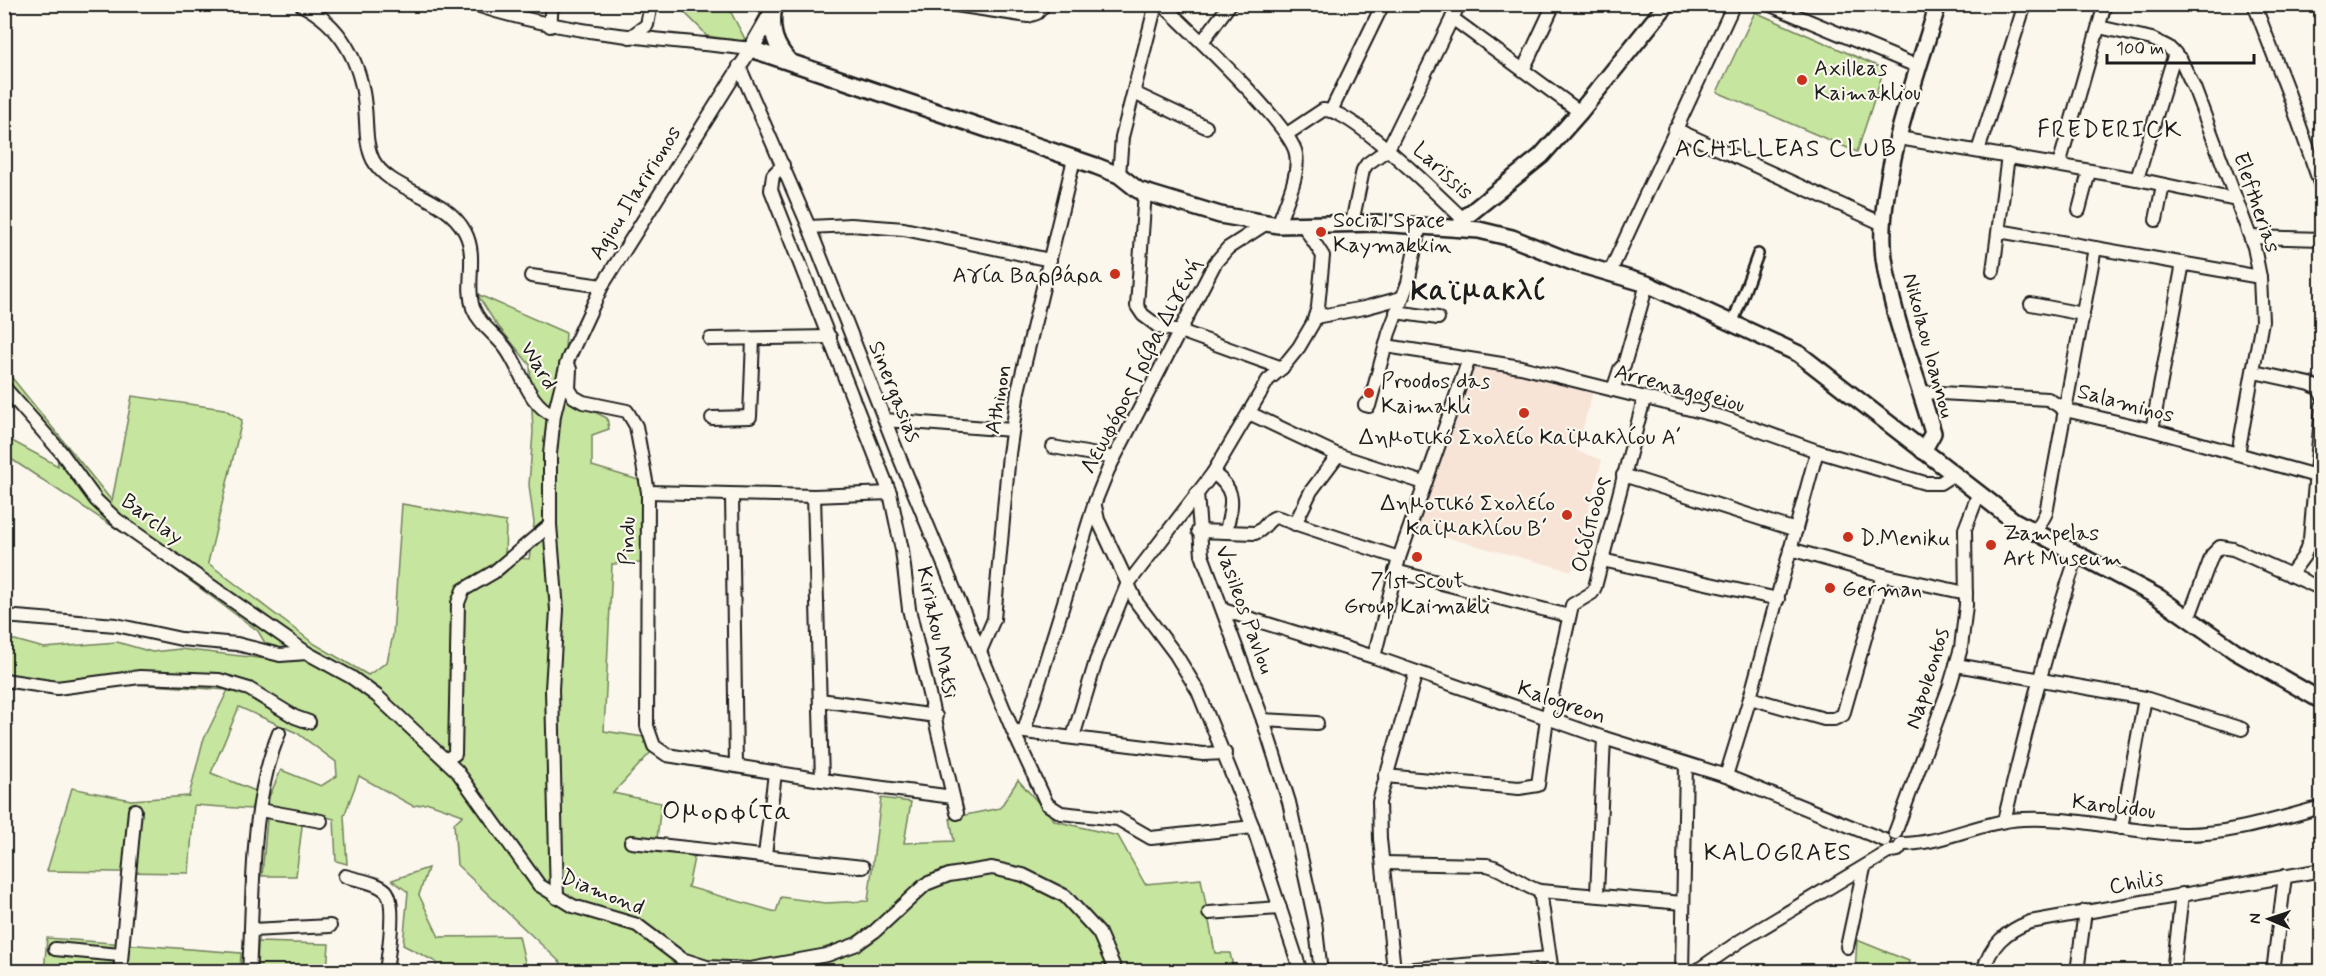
<svg xmlns="http://www.w3.org/2000/svg" width="2326" height="976" viewBox="0 0 2326 976" font-family="Mynerve,sans-serif">
  <rect width="100%" height="100%" fill="#fbf7ec"/>
  <filter id="ink" filterUnits="userSpaceOnUse"><feTurbulence type="fractalNoise" baseFrequency=".0167" numOctaves="2"/><feDisplacementMap in="SourceGraphic" scale="12" xChannelSelector="R" yChannelSelector="G"/><feConvolveMatrix kernelMatrix="1 2 1 2 8 2 1 2 1" color-interpolation-filters="sRGB"/></filter>
  <g filter="url(#ink)">
    <polygon fill="#f7e4d6" points="1473,364 1593,390 1577,451 1602,460 1572,571 1414,529"/>
    <g fill="#c6e59e" stroke="#71805d" stroke-width="1.5">
      <polygon points="695,5 727,5 745,39 741,41 706,36 703,31 685,13"/>
      <polygon points="1755,12 1884,69 1857,152 1717,92"/>
      <polygon points="477,294 566,333 562,396 607,418 609,429 592,435 592,466 642,481 641,563 612,564 604,731 644,737 652,751 613,793 661,803 656,848 695,853 688,887 776,912 781,897 825,903 868,901 881,798 911,802 904,843 954,841 950,818 1000,808 1018,780 1055,821 1118,836 1145,884 1201,879 1215,953 1230,953 1234,971 562,971 561,963 457,865 454,823 463,815 429,803 413,806 359,776 344,816 347,864 336,861 334,819 304,810 296,876 262,876 269,797 281,770 321,786 337,776 336,762 297,733 239,707 211,773 258,792 251,809 194,805 189,873 47,871 72,788 131,800 189,796 203,741 228,690 133,684 5,686 5,640 15,640 44,648 117,642 152,652 180,649 275,660 258,631 144,547 5,455 5,437 58,466 57,454 5,393 4,368 112,501 132,396 224,409 242,420 208,563 313,643 368,675 387,662 393,635 402,504 506,522 505,557 529,559 534,523 529,485 533,432 530,365 494,321"/>
      <polygon points="428,868 419,895 439,937 519,936 527,971 436,971 436,962 403,945 408,892 392,880"/>
      <polygon points="47,938 241,953 240,971 44,972"/>
      <polygon points="1857,940 1909,961 1907,971 1855,971"/>
      <polygon points="258,942 329,944 327,971 257,971"/>
    </g>
    <g fill="none" stroke-linecap="round" stroke-linejoin="round">
      <defs>
        <polyline id="pedestrian" points="1733,322 1758,254"/>
        <g id="minor">
          <path d="M300,4C341,24 361,62 365,107C367,125 365,144 373,160C390,192 445,194 465,232C478,257 465,283 473,308C480,326 497,335 507,350C522,371 528,405 554,415L550,454V525L557,610L552,689L557,898"/>
          <path d="M473,4C566,35 655,38 751,49L602,286L568,359L554,415"/>
          <polyline points="949,4 1028,16 1037,13 1045,4"/>
          <path d="M1162,4C1187,28 1292,126 1296,154C1300,176 1285,204 1278,225"/>
          <polyline points="1768,4 1919,67"/>
          <polyline points="2254,4 2288,92 2322,189"/>
          <polyline points="1452,18 1580,112"/>
          <polyline points="550,26 552,4"/>
          <polyline points="2099,27 2152,39 2168,47 2181,60 2195,90 2254,247 2260,277 2262,321 2238,454"/>
          <polyline points="630,37 647,25 651,4"/>
          <polyline points="1202,42 1230,4"/>
          <polyline points="739,66 809,227 898,454 1013,731 1047,804 1061,813 1118,819 1151,838 1253,827"/>
          <polyline points="1523,70 1554,4"/>
          <polyline points="1134,93 1206,127"/>
          <polyline points="1331,111 1383,4"/>
          <polyline points="1675,129 1883,224"/>
          <path d="M1287,134L1323,110C1350,107 1441,198 1463,219"/>
          <polyline points="1899,138 2137,179 2236,200"/>
          <polyline points="1978,151 2025,4"/>
          <polyline points="783,165 773,175 771,190 890,493 902,550 909,609 957,813"/>
          <polyline points="2059,165 2105,4"/>
          <polyline points="1119,175 1122,137 1156,4"/>
          <polyline points="2137,179 2175,53"/>
          <polyline points="1145,191 1137,306 1143,315 1159,327 1180,331 1282,368"/>
          <polyline points="2079,210 2089,172"/>
          <polyline points="2156,220 2163,185"/>
          <polyline points="1352,223 1363,170 1367,164 1388,149 1459,4"/>
          <polyline points="809,227 851,225 904,229 1050,260"/>
          <polyline points="1999,231 2260,277"/>
          <polyline points="2251,237 2322,239"/>
          <polyline points="1993,271 2008,156"/>
          <polyline points="1610,272 1734,4"/>
          <polyline points="531,276 602,286"/>
          <polyline points="2031,304 2083,314"/>
          <polyline points="1396,312 1438,318"/>
          <polyline points="1315,317 1364,308 1401,298"/>
          <polyline points="710,339 830,337"/>
          <polyline points="1386,346 1521,367 1722,417 1817,451 1925,483 1940,483 1954,474"/>
          <polyline points="566,365 570,369 569,389 574,397 583,402 627,411 636,426 648,492 647,726 654,746 667,755 822,780 953,797"/>
          <polyline points="2254,372 2310,384 2318,388 2322,395"/>
          <polyline points="4,387 61,452 96,500 117,520 307,653 351,677 377,696 457,771 539,885 573,906 637,925 682,959 707,967 750,969 827,955 857,944 875,931 926,884 949,875 992,868 1023,875 1065,896 1099,933 1116,972"/>
          <polyline points="1613,390 1620,369 1624,365 1647,284"/>
          <polyline points="1922,392 2048,399 2065,410 2152,430 2316,476"/>
          <polyline points="1365,405 1369,406 1389,333 1408,283 1420,225"/>
          <polyline points="1249,413 1338,455 1424,483"/>
          <polyline points="712,418 750,417 753,339"/>
          <polyline points="885,420 1012,430"/>
          <polyline points="2152,430 2183,263"/>
          <polyline points="1053,447 1114,458"/>
          <path d="M1213,473C1239,492 1231,505 1226,532"/>
          <polyline points="1623,475 1796,530"/>
          <polyline points="648,492 814,496 890,493"/>
          <polyline points="1197,494 1202,555 1263,720 1289,802 1315,921 1321,972"/>
          <polyline points="732,496 736,765"/>
          <polyline points="814,496 822,780"/>
          <polyline points="1095,506 1098,520 1137,603 1176,655 1198,691 1253,827 1301,972"/>
          <polyline points="1295,524 1311,491 1338,455"/>
          <path d="M1198,531L1255,533C1265,530 1267,519 1276,517L1399,558"/>
          <polyline points="2035,533 2046,513 2095,248"/>
          <polyline points="1790,549 1883,575 1966,593"/>
          <polyline points="1602,560 1778,599"/>
          <polyline points="1395,571 1569,616"/>
          <polyline points="2290,575 2304,556 2310,539 2322,406"/>
          <polyline points="1223,610 1374,657 1604,738 1726,776 1884,840"/>
          <polyline points="4,616 116,625 181,639 237,644 280,655 307,653"/>
          <polyline points="2189,617 2212,555 2220,547 2233,549 2322,589"/>
          <polyline points="981,649 994,619 1009,454 1018,391 1074,159"/>
          <polyline points="1374,657 1399,558 1469,359"/>
          <polyline points="1956,665 2145,698 2242,729"/>
          <polyline points="4,680 57,688 140,677 219,680 249,689 295,717 309,722"/>
          <polyline points="1750,698 1824,719 1834,719 1843,715 1883,575"/>
          <polyline points="820,700 936,716"/>
          <polyline points="1263,720 1317,723"/>
          <polyline points="1017,731 1203,754 1225,753"/>
          <polyline points="1024,731 1095,502 1108,470 1215,263 1228,248 1267,223"/>
          <polyline points="1073,737 1096,661 1127,585 1213,473 1268,380 1282,368 1299,347 1313,323 1318,307 1323,256 1303,225"/>
          <polyline points="447,759 455,754 458,603 463,590 494,572 550,525"/>
          <polyline points="1385,776 1519,788 1538,785 1547,718 1572,605 1592,593 1595,587 1644,399"/>
          <polyline points="1726,776 1750,698 1817,451"/>
          <polyline points="260,810 321,821"/>
          <path d="M2004,821C2026,731 2047,643 2077,556"/>
          <polyline points="2121,828 2145,698"/>
          <polyline points="1895,833 1950,685 1961,648 1966,605 1965,529 1978,495"/>
          <polyline points="631,842 863,867"/>
          <path d="M1902,844C1943,844 1981,821 2023,819C2077,816 2129,833 2182,834C2230,835 2276,819 2322,807"/>
          <polyline points="765,855 775,773"/>
          <path d="M1383,863L1487,865C1507,869 1520,886 1540,891L1683,903"/>
          <path d="M345,876C357,880 377,882 386,891C397,903 388,955 386,972"/>
          <polyline points="1540,891 1552,972"/>
          <polyline points="1597,894 1604,738"/>
          <polyline points="1209,913 1280,908"/>
          <polyline points="252,930 330,926"/>
          <polyline points="1847,947 1864,868"/>
          <polyline points="55,949 120,955"/>
          <polyline points="1394,970 1380,839 1379,802 1416,672"/>
          <polyline points="120,972 135,810"/>
          <path d="M249,972C254,893 249,807 279,733"/>
          <polyline points="1377,972 1549,958"/>
          <polyline points="1682,972 1686,764"/>
          <polyline points="1695,972 1740,941 1890,851 1898,850 1902,844"/>
          <path d="M1983,972C1990,945 2006,931 2030,922L2322,870"/>
          <polyline points="2077,972 2085,911"/>
          <polyline points="2173,972 2182,894"/>
          <polyline points="2273,972 2285,876"/>
        </g>
        <g id="tertiary">
          <polyline points="777,4 751,49 1096,166 1119,175 1138,190 1220,215 1278,225 1378,223 1479,230 1512,238 1572,262 1647,284 1799,354 2013,520 2158,597 2235,651 2322,701"/>
          <path d="M773,12C771,32 775,46 789,61"/>
          <polyline points="1460,227 1463,219 1541,156 1580,112 1667,4"/>
          <path d="M1923,451L1933,433C1917,375 1892,318 1884,258C1875,185 1917,75 1938,4"/>
        </g>
      </defs>
      <use href="#pedestrian" stroke="#1c1c1c" stroke-width="14"/>
      <use href="#minor" stroke="#1c1c1c" stroke-width="16"/>
      <use href="#tertiary" stroke="#1c1c1c" stroke-width="20"/>
      <use href="#pedestrian" stroke="#fbf7ec" stroke-width="9"/>
      <use href="#minor" stroke="#fbf7ec" stroke-width="12"/>
      <use href="#tertiary" stroke="#fbf7ec" stroke-width="15"/>
    </g>
  </g>
  <g fill="#c8321e" stroke="#fbf7ec" stroke-width="2">
    <circle cx="1802" cy="80" r="6"/>
    <circle cx="1321" cy="232" r="6"/>
    <circle cx="1115" cy="274" r="6"/>
    <circle cx="1369" cy="393" r="6"/>
    <circle cx="1524" cy="413" r="6"/>
    <circle cx="1567" cy="515" r="6"/>
    <circle cx="1848" cy="537" r="6"/>
    <circle cx="1991" cy="545" r="6"/>
    <circle cx="1417" cy="557" r="6"/>
    <circle cx="1830" cy="588" r="6"/>
  </g>
  <g text-anchor="middle" stroke-width="4.5" stroke-linejoin="round" paint-order="stroke">
    <g font-size="22" fill="#1c1c1c" stroke="#fbf7ec" text-anchor="start">
      <text x="1814" y="75">Axilleas<tspan x="1814" dy="25">Kaimakliou</tspan></text>
      <text x="1333" y="227">Social Space<tspan x="1333" dy="25">Kaymakkin</tspan></text>
      <text x="1103" y="282" text-anchor="end">Αγία Βαρβάρα</text>
      <text x="1381" y="388">Proodos das<tspan x="1381" dy="25">Kaimakli</tspan></text>
      <text x="1524" y="444" text-anchor="middle">Δημοτικό Σχολείο Καϊμακλίου Α΄</text>
      <text x="1555" y="510" text-anchor="end">Δημοτικό Σχολείο<tspan x="1555" dy="25">Καϊμακλίου Β΄</tspan></text>
      <text x="2003" y="540">Zampelas<tspan x="2003" dy="25">Art Museum</tspan></text>
      <text x="1860" y="545">D.Meniku</text>
      <text x="1417" y="588" text-anchor="middle">71st Scout<tspan x="1417" dy="25">Group Kaimakli</tspan></text>
      <text x="1842" y="596">German</text>
    </g>
    <g font-size="22" fill="#1c1c1c" stroke="#fbf7ec">
      <text transform="translate(1444 170) rotate(43)" y="8">Larissis</text>
      <text transform="translate(634 192) rotate(-58)" y="8">Agiou Ilaririonos</text>
      <text transform="translate(2258 202) rotate(71)" y="8">Eleftherias</text>
      <text transform="translate(1930 345) rotate(75)" y="8">Nikolaou Ioannou</text>
      <text transform="translate(540 365) rotate(59)" y="8">Ward</text>
      <text transform="translate(1140 365) rotate(-63)" y="8">Λεωφόρος Γρίβα Διγενή</text>
      <text transform="translate(1680 387) rotate(15)" y="8">Arrenagogeiou</text>
      <text transform="translate(896 391) rotate(68)" y="8">Sinergasias</text>
      <text transform="translate(997 399) rotate(-80)" y="8">Athinon</text>
      <text transform="translate(2126 402) rotate(15)" y="8">Salaminos</text>
      <text transform="translate(153 518) rotate(36)" y="8">Barclay</text>
      <text transform="translate(1589 524) rotate(-76)" y="8">Οιδίποδος</text>
      <text transform="translate(626 541) rotate(-89)" y="8">Pindu</text>
      <text transform="translate(1246 609) rotate(70)" y="8">Vasileos Pavlou</text>
      <text transform="translate(939 632) rotate(78)" y="8">Kiriakou Matsi</text>
      <text transform="translate(1926 678) rotate(-73)" y="8">Napoleontos</text>
      <text transform="translate(1562 701) rotate(19)" y="8">Kalogreon</text>
      <text transform="translate(2114 805) rotate(7)" y="8">Karolidou</text>
      <text transform="translate(2136 881) rotate(-10)" y="8">Chilis</text>
      <text transform="translate(603 891) rotate(22)" y="8">Diamond</text>
    </g>
    <g font-size="24" letter-spacing="1.5" fill="#1c1c1c" stroke="#fbf7ec">
      <text x="2110" y="137">FREDERICK</text>
      <text x="1786" y="156">ACHILLEAS CLUB</text>
      <text x="1778" y="860">KALOGRAES</text>
    </g>
    <g font-size="26" letter-spacing="1.5" fill="#1c1c1c" stroke="#fbf7ec">
      <text x="727" y="819">Ομορφίτα</text>
    </g>
    <g font-size="28" font-weight="bold" letter-spacing="1.5" fill="#1c1c1c" stroke="#fbf7ec">
      <text x="1478" y="300">Καϊμακλί</text>
    </g>
  </g>
  <rect width="2326" height="976" fill="none" stroke="#fbf7ec" stroke-width="24"/>
  <rect x="12" y="12" width="2302" height="952" fill="none" stroke="#1c1c1c" stroke-width="2" filter="url(#ink)"/>
  <g transform="translate(2269 919) rotate(272)" stroke="#fbf7ec" stroke-width="4.5" paint-order="stroke">
  <path d="M0-4.5L10 22L0 15L-10 22Z" fill="#1c1c1c"/>
  <text y="-9" font-size="16" font-weight="bold" text-anchor="middle" fill="#1c1c1c">N</text>
  </g>
  <path d="M2107 54v9h147v-9" fill="none" stroke="#1c1c1c" stroke-width="3"/>
  <text x="2116" y="54" font-size="18" fill="#1c1c1c" stroke="#fbf7ec" stroke-width="4.5" paint-order="stroke">100 m</text>
</svg>
